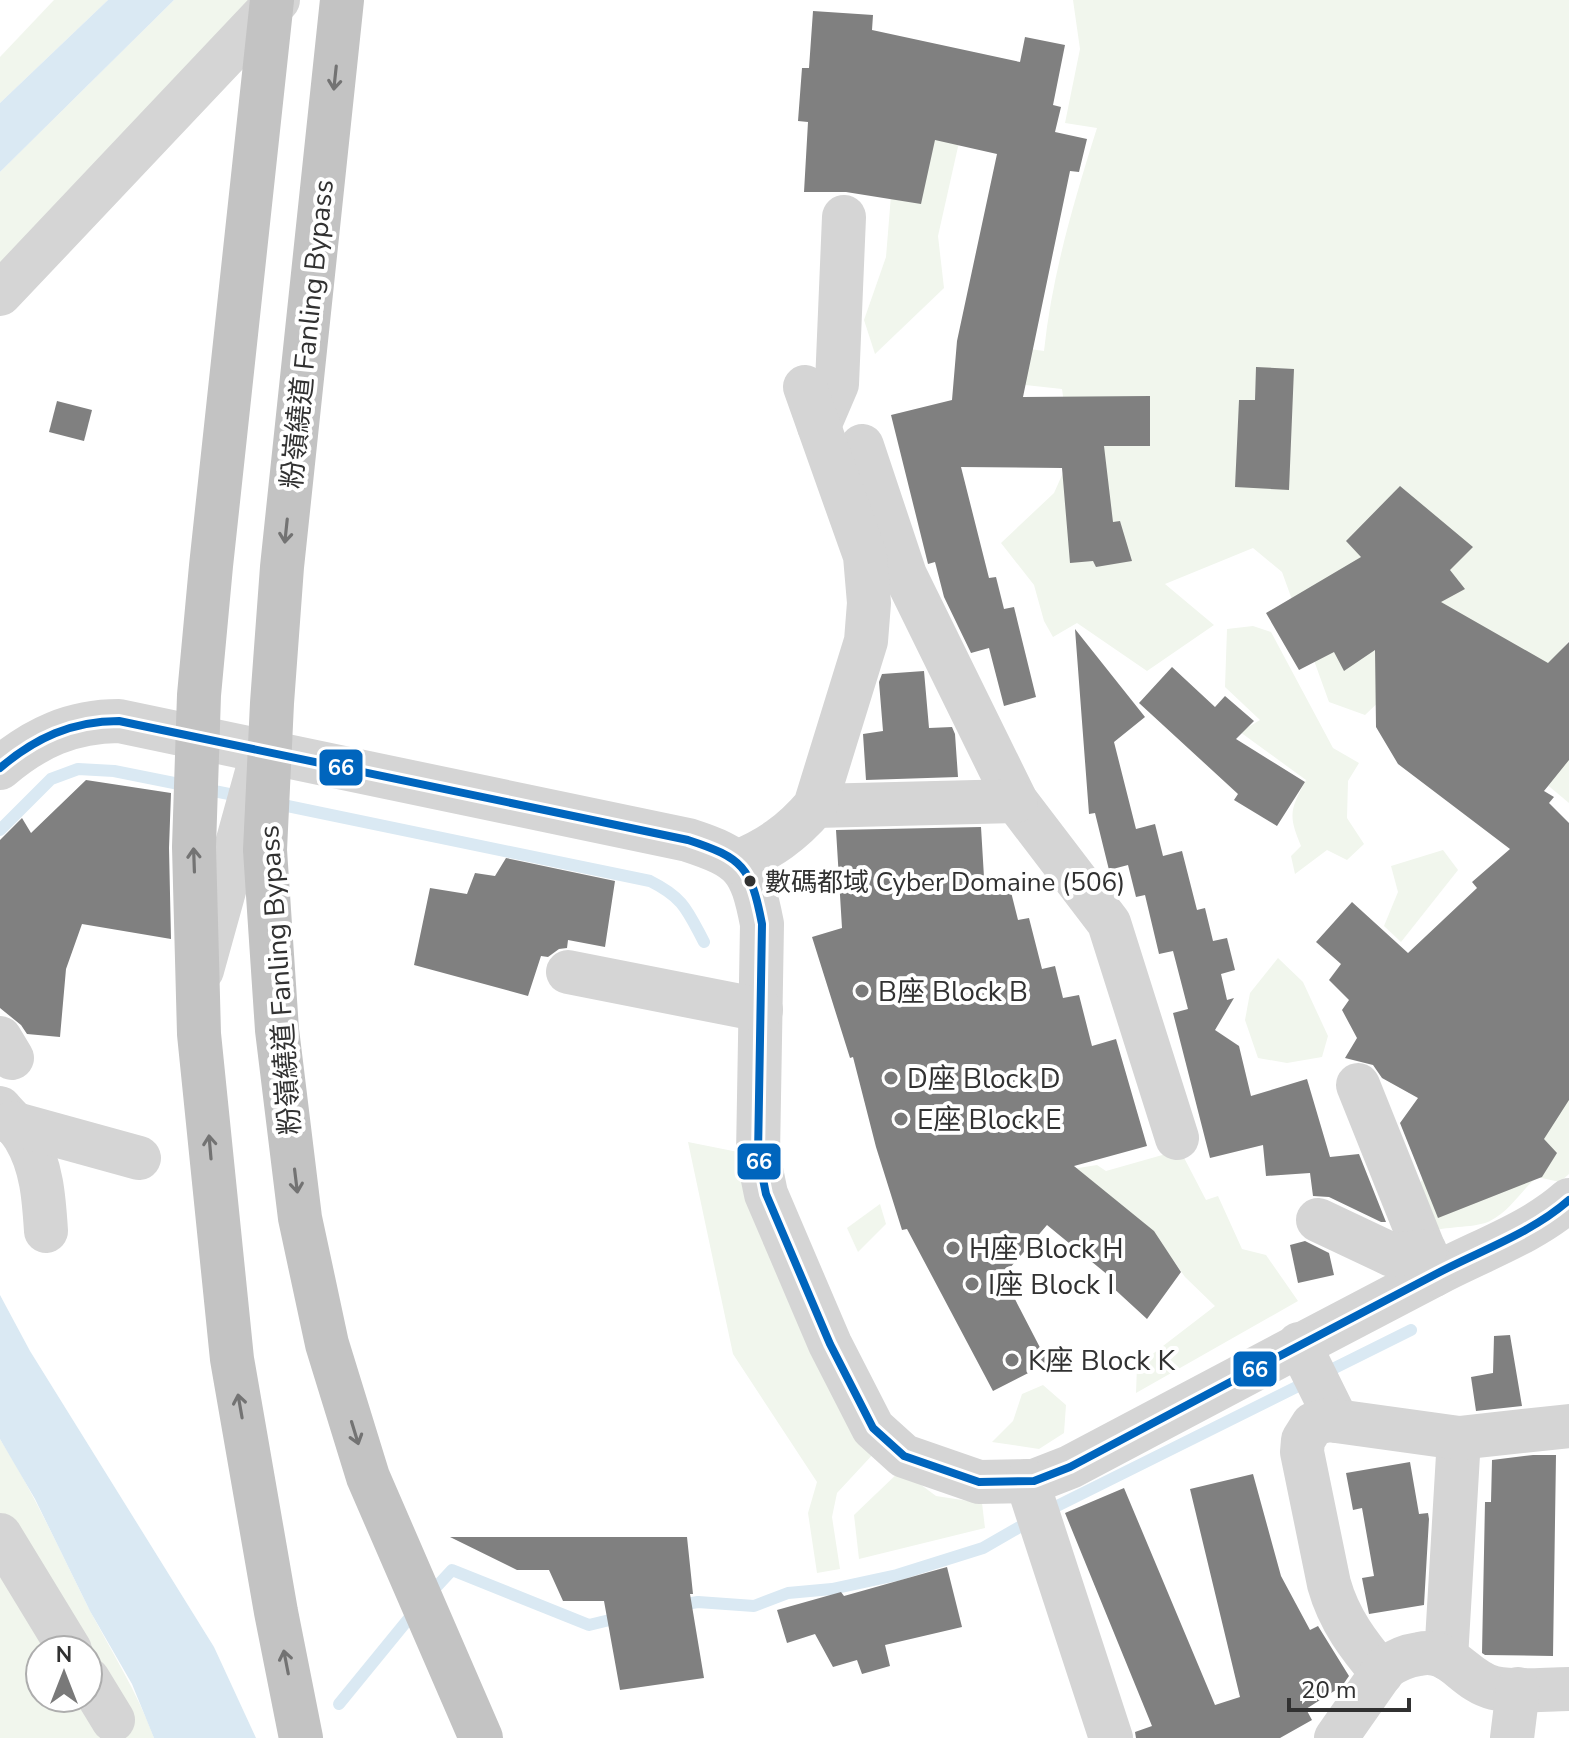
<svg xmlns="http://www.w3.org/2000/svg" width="1569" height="1738" viewBox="0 0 1569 1738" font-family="'Nunito Sans','Noto Sans TC',sans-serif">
  <rect width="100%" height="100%" fill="#fff"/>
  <g fill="#f1f6ed" fill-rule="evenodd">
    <polygon points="54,0 108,0 0,103 0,57"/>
    <polygon points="174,0 255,0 0,269 0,172"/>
    <path d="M1073,0H1569V641L1482,743L1409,673L1365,715L1329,702L1282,572L1253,548L1165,584L1214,625L1147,671L1077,623L1053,637L1044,621L1034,585L1001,543L1054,493L1071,455L1062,389L997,382L1010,346L1044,351C1052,275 1074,201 1097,128L1065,123L1080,49Z"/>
    <polygon points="898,109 964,120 938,236 944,288 875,354 864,320 886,257"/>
    <path d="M1253,626L1271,632L1333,748L1359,763L1348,781L1347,818L1364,844L1347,860L1327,850L1295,874L1291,856L1301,846C1288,815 1290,810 1306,780L1240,732L1260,720L1225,687L1227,629Z"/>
    <polygon points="1569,713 1569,803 1544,782"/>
    <polygon points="1443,850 1458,870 1401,942 1384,926 1398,892 1391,866"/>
    <polygon points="1278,958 1303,982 1328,1036 1322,1057 1287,1063 1258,1058 1245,1020 1250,993"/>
    <path d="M1569,1007V1174L1560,1182L1537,1177C1520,1192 1510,1211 1490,1221C1476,1228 1449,1226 1432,1231L1411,1200L1424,1176Z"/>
    <polygon points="688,1142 748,1154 876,1451 837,1493 832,1517 840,1569 817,1573 808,1513 817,1482 733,1354"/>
    <polygon points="1180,1150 1206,1200 1218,1196 1242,1249 1266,1255 1298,1301 1136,1393 1137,1366 1215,1306 1185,1277 1153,1231 1035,1175 1097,1165 1106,1171"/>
    <polygon points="880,1204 886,1224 858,1252 847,1228"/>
    <polygon points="1043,1385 1066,1405 1064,1433 1039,1449 992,1442 1013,1421 1022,1394"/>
    <path d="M0,1439C34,1493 60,1551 88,1607C111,1651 137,1691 154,1738H0ZM40,1650H88V1698H40Z"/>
    <polygon points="901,1470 936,1496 982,1503 985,1528 859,1559 854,1515"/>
  </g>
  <g fill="#dae9f3">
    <polygon points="108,0 174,0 0,172 0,103"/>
    <polygon points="0,1295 30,1351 214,1647 256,1738 154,1738 132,1684 90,1611 35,1499 0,1439"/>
  </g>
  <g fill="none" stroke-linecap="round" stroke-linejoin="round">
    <g stroke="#dae9f3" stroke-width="12">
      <path d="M273,803L650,881C684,898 687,910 704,942"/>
      <polyline points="0,830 51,779 78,769 114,771 244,797"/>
      <polyline points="427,1597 452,1570 589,1625 622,1617"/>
      <polyline points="679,1605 698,1602 754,1606 788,1593 832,1589 897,1575 983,1548 1049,1510 1411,1330"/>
      <polyline points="339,1704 415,1611"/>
    </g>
  </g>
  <g fill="#808080">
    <polygon points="813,11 873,15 872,30 1020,62 1025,37 1065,45 1053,105 1061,107 1055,132 1087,139 1079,172 1070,171 1023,397 1150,396 1150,446 1104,446 1113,522 1120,521 1132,561 1096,567 1093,561 1070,563 1062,468 961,467 989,578 996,577 1004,609 1014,607 1036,697 1004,706 989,648 971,653 944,597 935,562 928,564 891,415 952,400 957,341 997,154 935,140 921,204 846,192 804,192 808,122 798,121 802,68 809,68"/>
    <polygon points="1256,367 1294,369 1289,490 1235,487 1239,400 1255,400"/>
    <polygon points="57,401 92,410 84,441 49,432"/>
    <polygon points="1400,486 1473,547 1450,570 1465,589 1441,602 1548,663 1569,642 1569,760 1544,791 1554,797 1549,803 1569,823 1569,1100 1544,1139 1557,1153 1542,1177 1438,1218 1400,1123 1418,1098 1382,1078 1373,1065 1345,1058 1357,1038 1342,1010 1349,1000 1329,980 1341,964 1316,942 1352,902 1408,953 1477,888 1472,882 1510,849 1398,764 1376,727 1375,650 1344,671 1334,652 1299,670 1266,613 1361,557 1346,541"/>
    <polygon points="1075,629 1145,717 1114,742 1136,829 1155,824 1163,856 1182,851 1197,910 1205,908 1213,941 1227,938 1235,970 1221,974 1227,1000 1234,998 1215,1030 1239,1046 1251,1096 1307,1079 1330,1157 1359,1154 1386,1222 1381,1222 1329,1197 1313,1196 1310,1173 1266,1176 1263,1145 1210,1158 1173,1013 1188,1009 1173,951 1159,954 1145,895 1136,897 1128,865 1109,870 1095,813 1089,814"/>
    <polygon points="1172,667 1215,707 1225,696 1254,721 1236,739 1305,782 1277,826 1234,800 1238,794 1139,703"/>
    <polygon points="924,671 929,728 952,727 955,734 958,777 866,780 863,734 883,731 879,682 882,674"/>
    <polygon points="86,780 171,793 169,848 171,939 82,924 66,969 60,1037 27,1034 21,1025 0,1008 0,840 22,818 31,833"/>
    <polygon points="981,827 985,894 1010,888 1018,920 1029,918 1042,969 1055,966 1063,998 1079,995 1092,1046 1116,1039 1147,1146 1074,1166 1154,1231 1181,1272 1147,1319 1110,1285 1114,1280 1047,1225 1003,1276 1048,1363 993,1391 907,1229 902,1230 876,1147 853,1057 850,1058 812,937 842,928 836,830"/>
    <polygon points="506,858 615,881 605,947 568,940 567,948 559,949 548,957 541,956 528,996 414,965 430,888 467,894 475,873 495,876"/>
    <polygon points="1305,1241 1329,1253 1334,1275 1298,1283 1290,1245"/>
    <polygon points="1510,1335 1522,1406 1476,1411 1471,1377 1493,1373 1494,1336"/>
    <polygon points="1533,1455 1556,1455 1553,1656 1485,1655 1482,1653 1485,1502 1491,1502 1492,1460"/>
    <polygon points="1410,1462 1419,1514 1428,1513 1429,1519 1424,1605 1369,1614 1362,1578 1374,1576 1362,1508 1353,1510 1346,1473"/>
    <polygon points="1253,1474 1281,1576 1310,1630 1318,1626 1349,1676 1342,1686 1306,1709 1312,1720 1280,1738 1136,1738 1135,1732 1152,1726 1065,1513 1124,1488 1215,1705 1240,1697 1190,1489"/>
    <polygon points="450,1537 687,1537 693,1594 690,1594 704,1678 620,1690 604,1601 563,1601 549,1570 517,1570"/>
    <polygon points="947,1567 962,1627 885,1645 890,1666 862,1674 857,1660 833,1667 815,1634 787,1643 777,1610 841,1592 844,1596"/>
  </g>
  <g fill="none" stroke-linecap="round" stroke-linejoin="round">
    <g stroke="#d5d5d5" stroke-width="44">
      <polyline points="0,294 278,0"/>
      <polyline points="819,426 837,384 844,217"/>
      <polyline points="862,446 905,575 1016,801 1109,923 1177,1138"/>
      <path d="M0,768C35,738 72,721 119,721L688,840C743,858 751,867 762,924L758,1155L766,1194L830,1344L873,1428L904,1456L979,1482L1034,1481L1070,1467C1191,1402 1314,1338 1436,1274C1479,1251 1532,1233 1569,1200"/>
      <polyline points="815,806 1016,801"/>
      <path d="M737,862C769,849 792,833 815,806L866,641L869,603L865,556L805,387"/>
      <polyline points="202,970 260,761"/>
      <polyline points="568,972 761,1010"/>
      <polyline points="0,1038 12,1058"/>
      <polyline points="1358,1085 1434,1275"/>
      <path d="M0,1108C8,1118 19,1127 25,1138C42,1166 44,1200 46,1231"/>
      <polyline points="12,1123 139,1158"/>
      <polyline points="1318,1220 1392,1255 1425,1251"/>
      <polyline points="1299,1344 1337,1421"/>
      <polyline points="1027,1481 1111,1738"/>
      <polyline points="0,1535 70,1650"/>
      <polyline points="1446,1658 1459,1438"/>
      <path d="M1382,1673C1359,1646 1339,1620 1329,1584L1302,1452L1303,1440L1313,1424L1329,1420L1459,1438L1569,1426"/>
      <polyline points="88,1679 113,1720"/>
      <path d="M1336,1738L1385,1668C1396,1660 1405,1656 1419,1654C1452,1647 1464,1681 1494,1688C1517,1693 1546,1689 1569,1689"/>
      <polyline points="1512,1738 1518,1689"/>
    </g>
    <g stroke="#c3c3c3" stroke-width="44">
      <polyline points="272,0 211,566 199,695 194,847 199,1034 232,1359 276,1612 301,1738"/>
      <polyline points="342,0 282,567 272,703 265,850 277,1030 300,1218 327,1344 368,1477 481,1738"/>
    </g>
    <defs>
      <path id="bus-1" d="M0,768C35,738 72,721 119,721L688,840C743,858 751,867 762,924L758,1155L766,1194L830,1344L873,1428L904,1456L979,1482L1034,1481L1070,1467C1191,1402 1314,1338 1436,1274C1479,1251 1532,1233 1569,1200"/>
    </defs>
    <use href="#bus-1" stroke="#fff" stroke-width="14"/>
    <use href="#bus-1" stroke="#0065bd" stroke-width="8"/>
  </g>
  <defs><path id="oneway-shaft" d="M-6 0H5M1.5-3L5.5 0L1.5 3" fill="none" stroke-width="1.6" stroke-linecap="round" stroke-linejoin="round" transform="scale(2)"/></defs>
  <g stroke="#737373">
    <use href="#oneway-shaft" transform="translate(335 78) rotate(96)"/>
    <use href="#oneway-shaft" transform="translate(286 531) rotate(96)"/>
    <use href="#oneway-shaft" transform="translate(194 860) rotate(-92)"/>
    <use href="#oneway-shaft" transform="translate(210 1147) rotate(-95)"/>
    <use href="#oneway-shaft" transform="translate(296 1181) rotate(83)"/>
    <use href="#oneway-shaft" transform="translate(240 1406) rotate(-100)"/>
    <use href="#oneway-shaft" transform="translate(355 1433) rotate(73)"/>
    <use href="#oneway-shaft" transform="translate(286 1662) rotate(-101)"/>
  </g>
  <circle fill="#313131" stroke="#fff" stroke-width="3" cx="750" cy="881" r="7"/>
  <g fill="#797979" stroke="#fff" stroke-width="3">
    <circle cx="862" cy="991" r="8"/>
    <circle cx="891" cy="1078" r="8"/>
    <circle cx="901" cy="1119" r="8"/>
    <circle cx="953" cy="1248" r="8"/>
    <circle cx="972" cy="1284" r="8"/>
    <circle cx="1012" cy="1360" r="8"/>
  </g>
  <g text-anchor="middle" stroke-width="8" stroke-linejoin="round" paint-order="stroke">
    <g font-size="26" fill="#313131" stroke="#fff" text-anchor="start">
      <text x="765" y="891">數碼都域 Cyber Domaine (506)</text>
    </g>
    <g font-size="28" fill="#313131" stroke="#fff">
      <text transform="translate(307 334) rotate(-84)" y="10">粉嶺繞道 Fanling Bypass</text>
      <text transform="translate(279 980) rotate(-94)" y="10">粉嶺繞道 Fanling Bypass</text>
    </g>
    <g font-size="28" fill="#313131" stroke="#fff" text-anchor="start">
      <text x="878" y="1001">B座 Block B</text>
      <text x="907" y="1088">D座 Block D</text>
      <text x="917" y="1129">E座 Block E</text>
      <text x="969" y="1258">H座 Block H</text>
      <text x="988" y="1294">I座 Block I</text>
      <text x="1028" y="1370">K座 Block K</text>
    </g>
  </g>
  <g stroke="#fff" stroke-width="3">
    <rect x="318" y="748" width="46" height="39" rx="8" fill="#0065bd"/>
    <rect x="736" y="1142" width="46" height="39" rx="8" fill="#0065bd"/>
    <rect x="1232" y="1350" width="46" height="38" rx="8" fill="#0065bd"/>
  </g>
  <g font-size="22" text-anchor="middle" font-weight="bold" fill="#fff">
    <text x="341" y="775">66</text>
    <text x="759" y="1169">66</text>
    <text x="1255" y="1377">66</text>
  </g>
  <g transform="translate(64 1674)"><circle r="38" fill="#ffffff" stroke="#adadad" stroke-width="2"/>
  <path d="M0-6L14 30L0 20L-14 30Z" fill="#797979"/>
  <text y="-12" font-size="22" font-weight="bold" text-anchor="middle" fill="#313131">N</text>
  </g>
  <path d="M1289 1698v12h120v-12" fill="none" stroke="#313131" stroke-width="4"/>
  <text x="1301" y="1698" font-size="24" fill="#313131" stroke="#ffffff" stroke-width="6" paint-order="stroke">20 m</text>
</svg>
